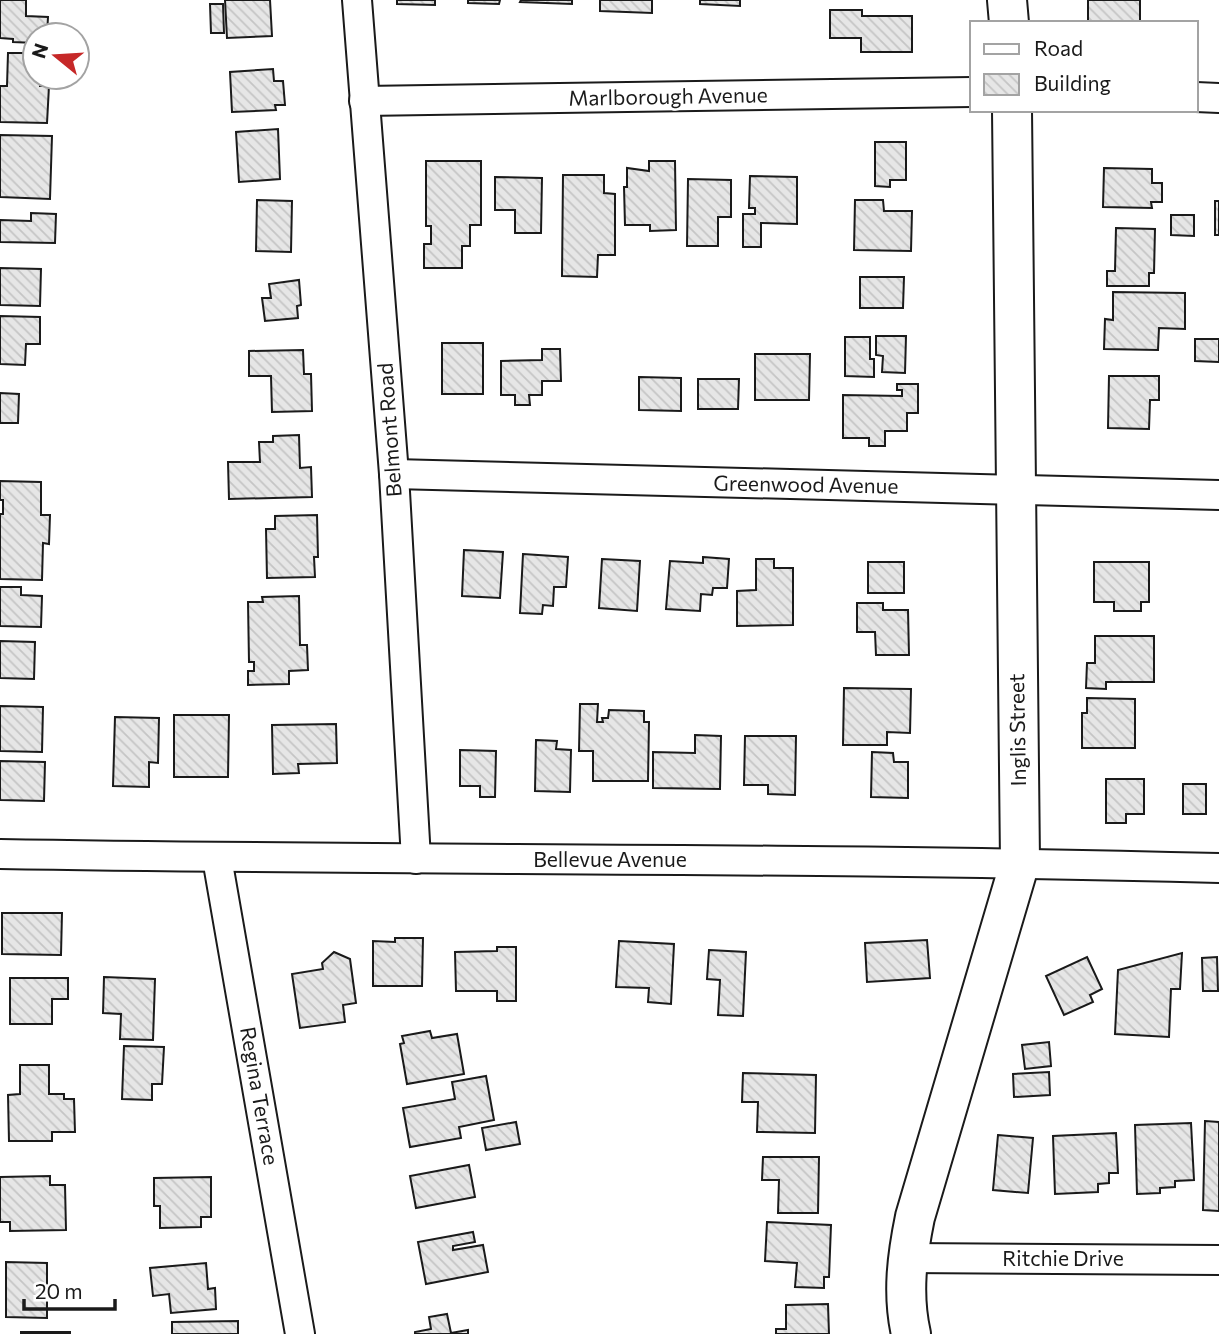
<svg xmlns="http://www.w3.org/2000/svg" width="1219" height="1334" viewBox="0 0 1219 1334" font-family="Commissioner,sans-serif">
  <defs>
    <pattern id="building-back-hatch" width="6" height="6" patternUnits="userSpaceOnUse" patternTransform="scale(1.75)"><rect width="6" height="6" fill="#e6e6e6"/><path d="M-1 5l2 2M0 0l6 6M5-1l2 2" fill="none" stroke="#c5c5c5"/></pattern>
  </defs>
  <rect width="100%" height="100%" fill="#fff"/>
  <g fill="url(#building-back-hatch)" stroke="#1a1a1a" stroke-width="2">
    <polygon points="0,0 26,0 26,16 48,17 47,35 35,35 35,43 13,42 13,39 0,38"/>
    <polygon points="225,0 270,0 272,36 227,38"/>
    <polygon points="397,0 435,0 435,5 397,4"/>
    <polygon points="468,0 500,0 499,4 468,3"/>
    <polygon points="521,0 572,0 572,4 520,2"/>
    <polygon points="600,0 652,0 652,13 600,11"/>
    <polygon points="700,0 740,0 740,6 700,4"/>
    <rect x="1088" y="0" width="52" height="23"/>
    <polygon points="210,4 223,4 224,33 211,33"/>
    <polygon points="830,10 862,10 862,16 912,16 912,52 861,52 861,38 830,38"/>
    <polygon points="8,53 35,53 35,77 40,77 40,86 49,86 47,123 0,122 0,86 7,86"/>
    <polygon points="273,69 274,81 283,81 285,105 275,105 276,110 232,112 230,72"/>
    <polygon points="278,129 280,179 239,182 236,132"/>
    <polygon points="0,135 52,136 50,199 0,197"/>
    <polygon points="875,142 906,142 906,180 890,180 890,187 875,186"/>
    <polygon points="426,161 481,161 481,225 470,225 470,246 462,246 462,268 424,268 424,244 431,244 431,226 426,226"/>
    <polygon points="649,161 675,161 676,230 650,231 650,225 625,225 624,187 627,187 627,168 649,171"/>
    <polygon points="1104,168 1152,169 1152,183 1162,183 1162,202 1151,202 1152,208 1103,207"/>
    <polygon points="563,175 604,175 604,193 615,194 615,255 598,255 597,277 562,276"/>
    <polygon points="750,176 797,177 797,224 761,223 761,247 743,247 743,214 755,214 755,208 749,208"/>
    <polygon points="495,177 542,178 541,233 515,233 515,210 495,210"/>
    <polygon points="688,179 731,180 731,217 718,217 718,246 687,246"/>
    <polygon points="257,200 292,201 291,252 256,251"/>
    <polygon points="855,200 883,200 884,211 912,211 911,251 854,250"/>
    <rect x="1215" y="201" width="4" height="34"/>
    <polygon points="31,213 56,214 55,243 0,242 0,220 31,221"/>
    <polygon points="1171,215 1194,215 1194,236 1171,235"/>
    <polygon points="1116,228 1155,229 1154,273 1149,273 1149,286 1107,286 1107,271 1115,271"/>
    <polygon points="0,268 41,269 40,306 0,305"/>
    <polygon points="860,277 904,277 903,308 860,308"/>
    <polygon points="299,280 301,305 297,306 298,318 265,321 262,298 271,298 269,284"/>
    <polygon points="1113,292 1185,293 1185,329 1159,328 1158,350 1104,349 1105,319 1113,320"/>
    <polygon points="0,316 40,317 40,344 26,344 25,365 0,364"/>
    <polygon points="876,336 906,336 905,373 882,372 883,356 876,355"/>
    <polygon points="845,337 870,337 870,359 874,359 874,377 845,376"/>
    <polygon points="1195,339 1219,339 1219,362 1195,361"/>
    <rect x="442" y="343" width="41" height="51"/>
    <polygon points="542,349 560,349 561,381 542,381 542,395 529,395 530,405 515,405 515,395 501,395 501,361 542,360"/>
    <polygon points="303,350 304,374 311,374 312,411 272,412 271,376 249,376 249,351"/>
    <polygon points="755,354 810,354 809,400 755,400"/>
    <polygon points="1109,376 1159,376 1159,400 1150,400 1149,429 1108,428"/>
    <polygon points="639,377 681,378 681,411 639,410"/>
    <polygon points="698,379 739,379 738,409 698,409"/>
    <polygon points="897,384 918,384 918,413 907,413 907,431 885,431 885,446 869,446 869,438 843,438 843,395 902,396 902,390 897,390"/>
    <polygon points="0,393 19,394 18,423 0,423"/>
    <polygon points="299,435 300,468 311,467 312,497 229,499 228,462 260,462 259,442 273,442 273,436"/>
    <polygon points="0,481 41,482 41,515 50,515 49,544 43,543 42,580 0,579 0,514 3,514 3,500 0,500"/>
    <polygon points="317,515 318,557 314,557 315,577 267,578 266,529 275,529 275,516"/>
    <polygon points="464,550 503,552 500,598 462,596"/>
    <polygon points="523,554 568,557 566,587 554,587 553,606 543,605 542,614 520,613"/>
    <polygon points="703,557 729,559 727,588 713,588 712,595 701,594 700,611 666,609 670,561 703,563"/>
    <polygon points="602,559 640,561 637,611 599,608"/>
    <polygon points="756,559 774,559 774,568 793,568 793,625 737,626 737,591 756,590"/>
    <rect x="868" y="562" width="36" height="31"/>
    <polygon points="1094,562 1149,562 1149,602 1141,602 1141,611 1114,611 1114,602 1094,602"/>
    <polygon points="0,587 21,587 21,595 42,596 41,627 0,626"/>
    <polygon points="299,596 300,645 307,645 308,670 289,671 289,684 248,685 248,671 254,671 254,662 249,662 248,602 263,602 262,597"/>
    <polygon points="857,603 883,603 883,610 908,610 909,655 876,655 875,632 857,632"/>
    <polygon points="1095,636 1154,636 1154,682 1106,682 1106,689 1086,688 1087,663 1095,663"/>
    <polygon points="0,641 35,642 34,679 0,678"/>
    <polygon points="844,688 911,689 910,733 887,732 887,745 843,745"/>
    <polygon points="1087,698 1135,699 1135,748 1082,748 1082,713 1087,713"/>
    <polygon points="580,704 598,704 597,722 603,722 602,718 608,718 609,710 644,711 644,722 649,722 648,781 593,781 593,751 579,751"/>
    <polygon points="0,706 43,707 42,752 0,751"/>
    <polygon points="174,715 229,715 228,777 174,777"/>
    <polygon points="115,717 159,718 158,763 149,762 149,787 113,786"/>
    <polygon points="336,724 337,763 298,764 299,773 273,774 272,725"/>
    <polygon points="695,735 721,736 720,789 653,788 653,752 695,753"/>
    <polygon points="745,736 796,736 795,795 768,794 768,785 744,785"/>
    <polygon points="536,740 557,741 556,749 571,750 570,792 535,791"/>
    <polygon points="460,750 496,751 495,797 480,797 480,786 460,786"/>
    <polygon points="872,752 893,753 894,762 908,762 908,798 871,797"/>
    <polygon points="0,761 45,762 44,801 0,800"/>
    <polygon points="1106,779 1144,779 1144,814 1126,814 1126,823 1106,823"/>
    <rect x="1183" y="784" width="23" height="30"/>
    <polygon points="2,913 62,913 61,955 2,954"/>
    <polygon points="395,938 423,938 422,986 373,986 373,941 395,942"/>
    <polygon points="927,940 930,978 867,982 865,943"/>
    <polygon points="619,941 674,944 671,1004 648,1002 649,988 616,987"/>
    <polygon points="497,947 516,947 516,1001 497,1001 497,991 456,991 455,952 497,951"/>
    <polygon points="709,950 746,952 743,1016 718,1015 720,980 707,979"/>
    <polygon points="334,952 350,959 356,1003 343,1005 345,1022 300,1028 292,974 323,969 322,963"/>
    <polygon points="1182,953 1180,989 1171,989 1169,1037 1115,1034 1118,970"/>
    <polygon points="1087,957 1102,989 1090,995 1093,1002 1064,1015 1046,976"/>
    <polygon points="1217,957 1218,991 1203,991 1202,958"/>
    <polygon points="104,977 155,979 153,1040 120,1039 121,1014 103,1013"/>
    <polygon points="10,978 68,978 68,999 52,999 52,1024 10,1024"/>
    <polygon points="430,1031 432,1038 457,1034 464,1074 407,1084 400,1044 404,1043 402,1036"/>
    <polygon points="1049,1042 1051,1066 1025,1069 1022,1045"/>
    <polygon points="124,1046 164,1047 162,1084 152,1084 152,1100 122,1099"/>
    <polygon points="20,1065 49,1065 49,1094 64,1094 64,1099 74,1099 75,1132 52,1132 52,1141 9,1141 8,1095 20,1094"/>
    <polygon points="1049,1072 1050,1095 1014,1097 1013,1074"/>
    <polygon points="743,1073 816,1075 815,1133 757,1132 758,1102 742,1102"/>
    <polygon points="486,1076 494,1120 459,1127 461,1138 410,1147 403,1108 455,1099 452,1082"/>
    <polygon points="1205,1121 1219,1122 1219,1211 1203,1210"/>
    <polygon points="516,1122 520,1144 486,1150 482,1128"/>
    <polygon points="1191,1123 1194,1180 1175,1181 1175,1187 1160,1188 1160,1193 1137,1194 1135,1125"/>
    <polygon points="1116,1133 1118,1173 1109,1173 1109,1183 1098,1184 1098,1192 1055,1194 1053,1136"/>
    <polygon points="998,1135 1033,1138 1028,1193 993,1190"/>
    <polygon points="763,1157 819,1157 818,1213 778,1213 779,1180 762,1180"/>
    <polygon points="469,1165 475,1197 416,1208 410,1176"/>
    <polygon points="50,1176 50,1185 65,1185 66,1230 10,1231 10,1222 0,1222 0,1177"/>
    <polygon points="211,1177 211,1217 201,1217 201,1227 160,1228 160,1206 154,1206 154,1178"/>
    <polygon points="767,1222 831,1225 829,1277 824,1277 824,1288 795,1287 797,1263 765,1261"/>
    <polygon points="473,1232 475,1242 453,1246 453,1250 483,1245 488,1272 426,1284 418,1242"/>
    <polygon points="6,1262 47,1263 47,1318 6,1317"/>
    <polygon points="206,1263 208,1289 215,1288 216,1309 171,1313 169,1294 153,1296 150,1268"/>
    <polygon points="828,1304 829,1334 776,1334 776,1329 786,1329 786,1305"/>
    <polygon points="447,1314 451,1333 468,1330 468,1334 415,1334 415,1332 431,1329 429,1317"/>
    <polygon points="238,1321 238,1334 172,1334 172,1322"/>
    <rect x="21" y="1332" width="49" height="2"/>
  </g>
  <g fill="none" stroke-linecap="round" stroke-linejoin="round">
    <defs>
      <g id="street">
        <polyline points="357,0 394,474 416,859"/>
        <polyline points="1196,97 1219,98"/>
        <polyline points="364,101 972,92"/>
        <polyline points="394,474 1219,495"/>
        <path d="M0,854C406,861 813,857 1219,868"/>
        <polyline points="217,858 300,1334"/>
        <polyline points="907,1258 1219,1260"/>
      </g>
      <g id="secondary">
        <polyline points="1007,0 1009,23"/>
        <path d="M911,1334C902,1294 907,1256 915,1217L1020,862L1012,110"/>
      </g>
    </defs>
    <use href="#street" stroke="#1a1a1a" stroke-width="32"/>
    <use href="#secondary" stroke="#1a1a1a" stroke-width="42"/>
    <use href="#street" stroke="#fff" stroke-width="28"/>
    <use href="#secondary" stroke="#fff" stroke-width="38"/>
  </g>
  <g text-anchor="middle" stroke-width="5" stroke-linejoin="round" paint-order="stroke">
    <g font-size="21" fill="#1a1a1a" stroke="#fff">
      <text transform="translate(668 97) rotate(-1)" y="7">Marlborough Avenue</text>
      <text transform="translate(390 430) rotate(-94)" y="7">Belmont Road</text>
      <text transform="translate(806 485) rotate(1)" y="7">Greenwood Avenue</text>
      <text transform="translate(1018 730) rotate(-91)" y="7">Inglis Street</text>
      <text x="610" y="867">Bellevue Avenue</text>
      <text transform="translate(259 1096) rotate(80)" y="7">Regina Terrace</text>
      <text x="1063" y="1266">Ritchie Drive</text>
    </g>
  </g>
  <rect x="970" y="21" width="228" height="91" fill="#ffffff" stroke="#a3a3a3" stroke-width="2"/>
  <rect x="984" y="44" width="35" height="10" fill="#ffffff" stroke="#a3a3a3" stroke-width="2"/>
  <text x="1034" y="56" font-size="21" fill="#1a1a1a">Road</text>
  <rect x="984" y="74" width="35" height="21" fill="url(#building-back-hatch)" stroke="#a3a3a3" stroke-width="2"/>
  <text x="1034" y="91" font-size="21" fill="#1a1a1a">Building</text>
  <g transform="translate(56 56) rotate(288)"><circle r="33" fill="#ffffff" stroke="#a3a3a3" stroke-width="2"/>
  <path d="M0-5L12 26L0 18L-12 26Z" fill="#c62828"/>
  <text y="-10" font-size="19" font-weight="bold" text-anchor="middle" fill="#1a1a1a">N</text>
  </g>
  <path d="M24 1299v10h91v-10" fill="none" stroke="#1a1a1a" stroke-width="3.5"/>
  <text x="35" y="1299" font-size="21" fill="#1a1a1a" stroke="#ffffff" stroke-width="5" paint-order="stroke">20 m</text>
</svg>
